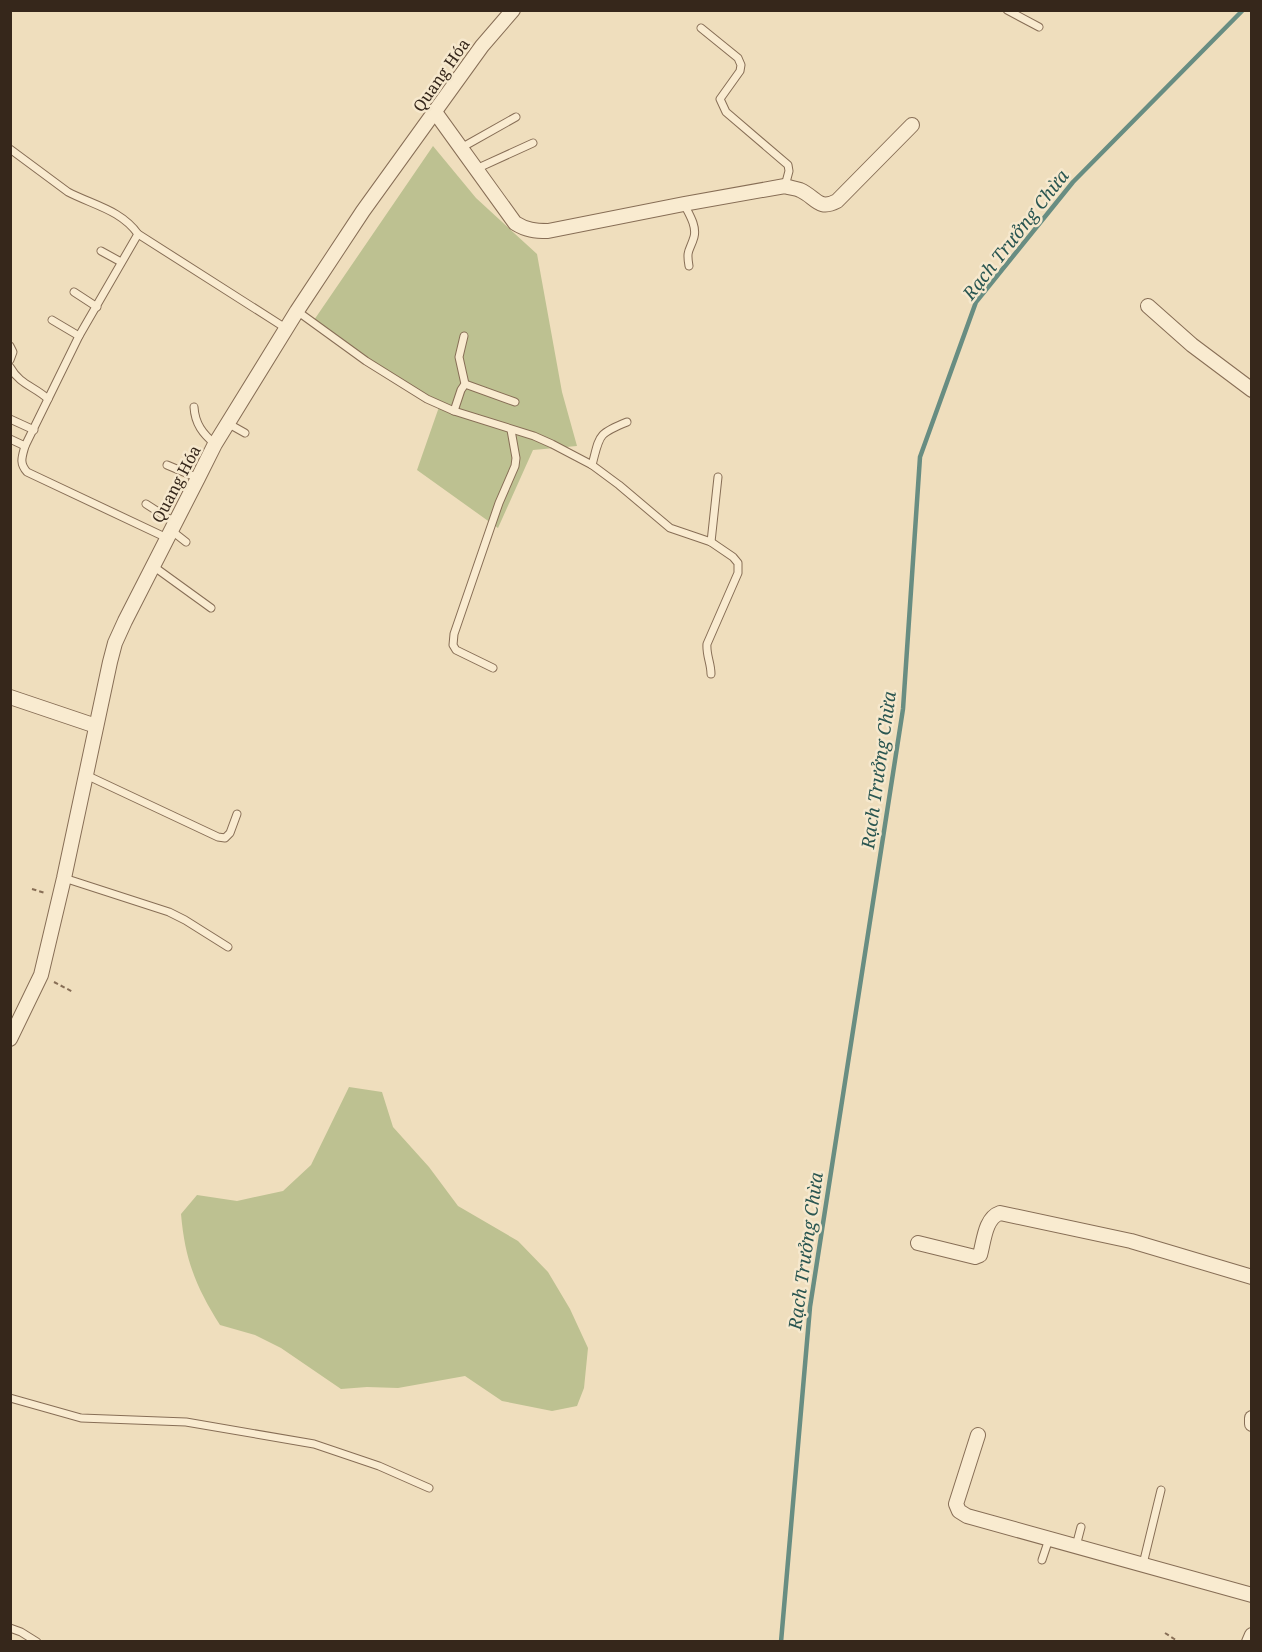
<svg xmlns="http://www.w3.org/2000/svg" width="1262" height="1652" viewBox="0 0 1262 1652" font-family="'Noto Serif',serif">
  <rect width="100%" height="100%" fill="#efdebd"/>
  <g fill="#bdc191">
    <polygon points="433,146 476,198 537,254 562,392 577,446 533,450 498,528 417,470 439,407 312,323"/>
    <path d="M349,1087L382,1092L393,1127L429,1167L458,1206L518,1241L548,1272L570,1309L588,1348L584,1388L577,1406L552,1411L502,1401L465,1376L398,1388L367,1387L341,1389L281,1348L255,1335L220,1325C196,1287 185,1260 181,1214L197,1195L237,1201L283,1191L311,1165Z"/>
  </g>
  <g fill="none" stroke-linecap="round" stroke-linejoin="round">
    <polyline stroke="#688d82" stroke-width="4.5" points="781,1642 810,1307 903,709 920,457 976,302 1073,182 1243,10"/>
    <defs>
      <g id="service">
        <polyline points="1007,10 1039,27"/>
        <polyline points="701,28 738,58 741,65 740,71 720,99 726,112 788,165 789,171 785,186"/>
        <polyline points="461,148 516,117"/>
        <path d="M10,149L68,192C93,205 121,210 138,234L287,329"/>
        <polyline points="476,169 533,143"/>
        <path d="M684,204C689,214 697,226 694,237C690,251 686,249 689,266"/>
        <path d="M138,234L79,336L25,446C22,457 19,463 27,472L167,538"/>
        <polyline points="101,251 121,262"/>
        <polyline points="74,292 97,307"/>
        <path d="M297,311L366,361L427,399L454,411L534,436L552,444L592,465L619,485L670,528L711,542L733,557L738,563V573L707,644C706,655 711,663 711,674"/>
        <polyline points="52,320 79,336"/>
        <polyline points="10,346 13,352 10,360"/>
        <path d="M10,367C20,385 34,386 48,399"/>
        <polyline points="465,384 515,402"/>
        <path d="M194,407C195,424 203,434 215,444"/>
        <polyline points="454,411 461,390 465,384 459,357 464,336"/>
        <polyline points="10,419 34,430"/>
        <polyline points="229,424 245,433"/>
        <polyline points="10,439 25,446"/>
        <polyline points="167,465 198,478"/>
        <path d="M592,465C600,435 597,434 627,422"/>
        <polyline points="146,504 174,522"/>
        <polyline points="172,531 186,542"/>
        <polyline points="711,542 718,477"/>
        <polyline points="153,566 211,608"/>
        <polyline points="493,668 456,650 453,645 454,634 499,503 515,466 516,458 511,430"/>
        <polyline points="86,775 218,837 225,838 230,833 237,814"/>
        <polyline points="64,878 169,912 185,920 228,947"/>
        <polyline points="10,1398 81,1418 186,1422 314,1444 379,1466 429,1488"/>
        <polyline points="1076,1546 1081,1527"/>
        <polyline points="1042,1560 1049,1539"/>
        <polyline points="1143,1564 1161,1490"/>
        <polyline points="10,1628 21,1632 37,1642"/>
      </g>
      <g id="minor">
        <path d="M435,112L515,223C526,230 535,231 548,231L684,204L785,186C790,188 795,188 800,190C816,197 818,211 837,201L912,125"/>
        <polyline points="1148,306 1192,345 1252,390"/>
        <polyline points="10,697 96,726"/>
        <polyline points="10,1039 41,975 64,878 110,662 115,643 125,621 198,478 215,444 297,311 363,211 482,46 513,10"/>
        <path d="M918,1243L975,1257L980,1255C984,1241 985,1218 1000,1213L1131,1241L1252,1277"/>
        <polyline points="1252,1418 1252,1424"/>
        <polyline points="978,1435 956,1504 959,1511 967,1516 1252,1595"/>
        <polyline points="1249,1642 1252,1635"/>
      </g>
    </defs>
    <use href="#service" stroke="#876e56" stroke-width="9"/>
    <use href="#minor" stroke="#876e56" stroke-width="16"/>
    <g stroke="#876e56" stroke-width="2" stroke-dasharray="4.5 3" stroke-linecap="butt">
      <polyline points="32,889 45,893"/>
      <polyline points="54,982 73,992"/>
      <polyline points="1165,1633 1179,1642"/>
    </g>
    <use href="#service" stroke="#f9ebd0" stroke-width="7"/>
    <use href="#minor" stroke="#f9ebd0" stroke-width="14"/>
  </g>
  <g text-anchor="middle" stroke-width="5" stroke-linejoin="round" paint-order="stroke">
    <g font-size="16" fill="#36271b" stroke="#f6e8cd">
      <text transform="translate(441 75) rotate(-55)" y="6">Quang Hóa</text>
      <text transform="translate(176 484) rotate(-62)" y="6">Quang Hóa</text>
    </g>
    <g font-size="18" font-style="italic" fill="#2a5651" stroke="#f6e8cd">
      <text transform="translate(1016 235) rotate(-52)" y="6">Rạch Trưởng Chừa</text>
      <text transform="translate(879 770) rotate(-82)" y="6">Rạch Trưởng Chừa</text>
      <text transform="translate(806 1251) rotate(-82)" y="6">Rạch Trưởng Chừa</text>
    </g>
  </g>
  <rect width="1262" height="1652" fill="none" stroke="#36271b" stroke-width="24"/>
</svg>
